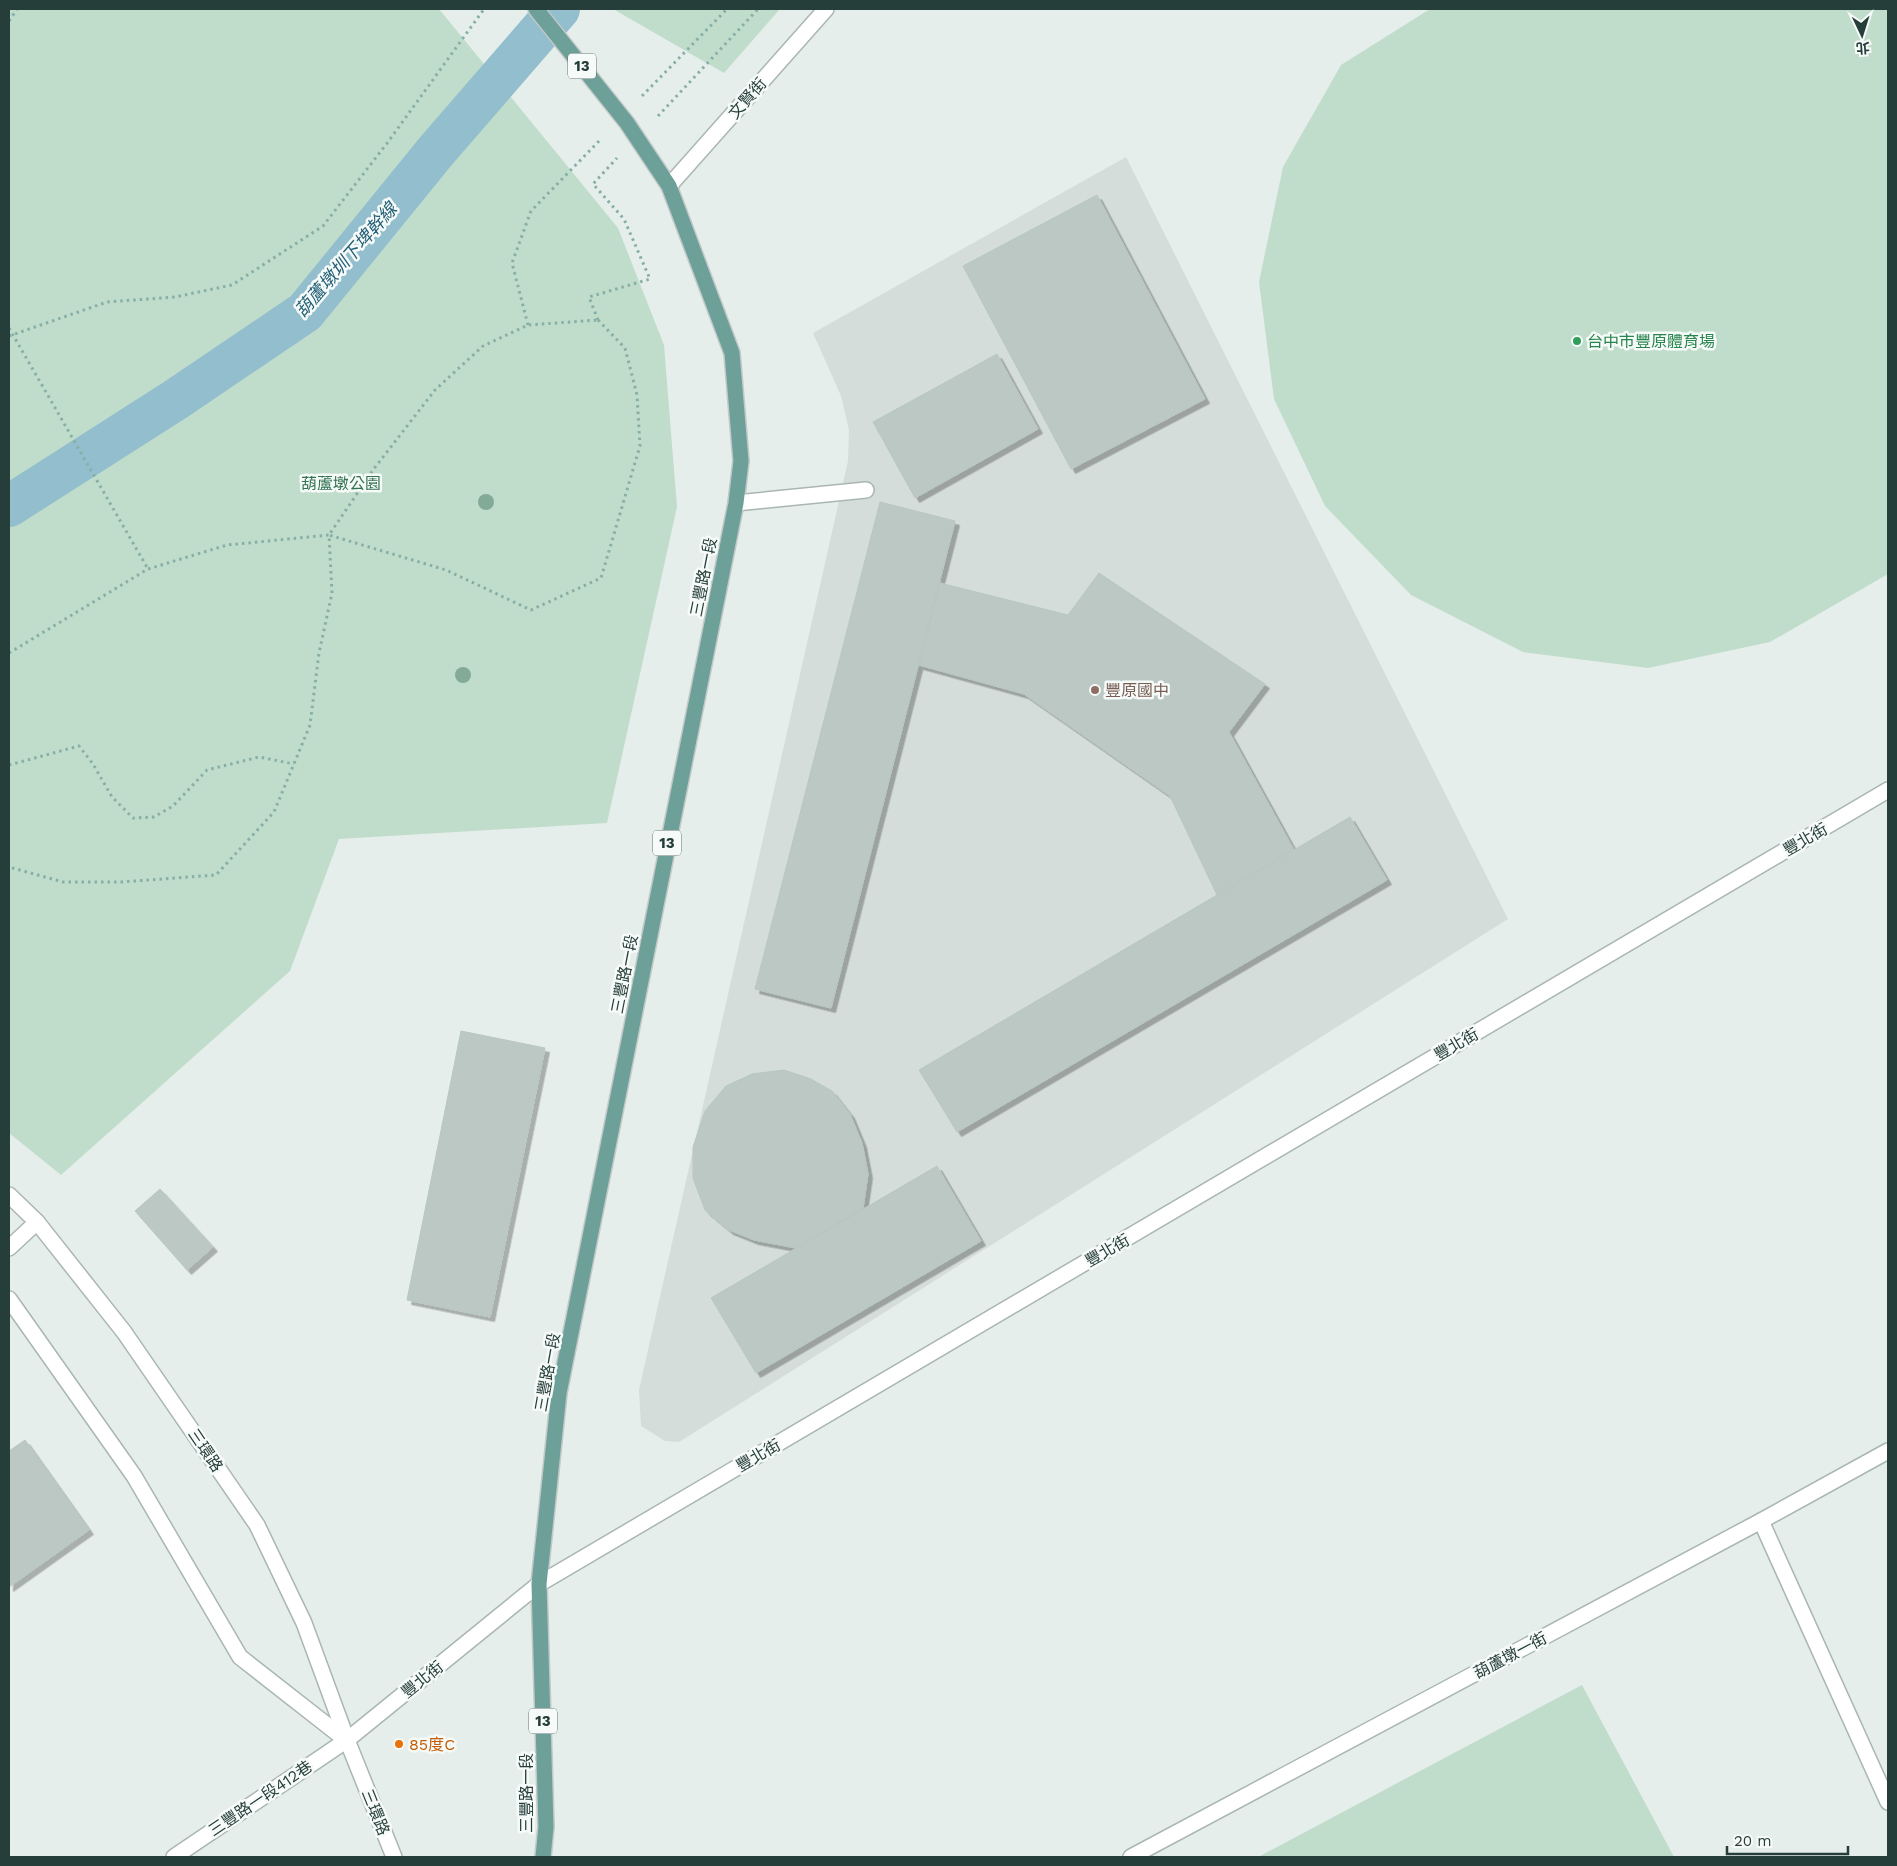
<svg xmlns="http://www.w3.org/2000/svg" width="1897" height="1866" viewBox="0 0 1897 1866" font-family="'Work Sans','Noto Sans TC',sans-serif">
  <defs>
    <filter id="shadow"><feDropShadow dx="4.5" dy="4.5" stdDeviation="0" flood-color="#0004"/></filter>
  </defs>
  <rect width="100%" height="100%" fill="#e6eeeb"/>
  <polygon fill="#d4ddda" points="1126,157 1508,919 679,1442 665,1441 641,1426 639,1390 848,461 849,430 841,396 813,333"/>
  <g fill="#c0ddcb">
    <polygon points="9,9 439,9 618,228 664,345 677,507 607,823 339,839 290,971 61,1175 9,1133"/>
    <polygon points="613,9 780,9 724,73"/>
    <polygon points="1430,9 1888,9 1888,574 1770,642 1648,668 1523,652 1411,595 1325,506 1274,399 1259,282 1283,167 1341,65"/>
    <polygon points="1582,1685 1674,1857 1258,1857"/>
  </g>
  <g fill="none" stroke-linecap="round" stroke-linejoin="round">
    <polyline stroke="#92bece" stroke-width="42" points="9,506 175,400 305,312 436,151 559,9"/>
  </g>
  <g fill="#bbc8c4" stroke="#b8c7c2" filter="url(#shadow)">
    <polygon points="1097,195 1205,399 1071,469 963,266"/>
    <polygon points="997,354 1038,429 915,498 873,422"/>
    <polygon points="880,502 955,521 831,1008 755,989"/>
    <polygon points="1099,573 1265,684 1229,732 1294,850 1217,895 1170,796 1024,694 919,665 940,583 1068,615"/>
    <polygon points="1350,817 1387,880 957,1132 919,1070"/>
    <polygon points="461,1031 545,1048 490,1317 407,1300"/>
    <polygon points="784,1070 811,1079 832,1091 850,1114 862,1143 868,1174 863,1208 796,1248 754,1240 729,1230 705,1210 693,1178 693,1147 705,1111 726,1086 752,1074"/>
    <polygon points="937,1166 981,1241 756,1373 711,1298"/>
    <polygon points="160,1189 213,1247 187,1270 135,1211"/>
    <polygon points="25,1440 89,1530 9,1587 9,1451"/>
  </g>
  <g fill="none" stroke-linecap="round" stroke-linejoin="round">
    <defs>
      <polyline id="service" points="736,503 866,490"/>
      <g id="minor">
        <polyline points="669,186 826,9"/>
        <polyline points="1761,1521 1888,1802"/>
        <polyline points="174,1857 347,1740 539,1584 1888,790"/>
        <polyline points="1131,1857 1761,1521 1888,1451"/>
      </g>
      <g id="tertiary">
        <polyline points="9,1195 37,1222 124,1332 257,1525 304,1623 347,1740 394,1857"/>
        <polyline points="9,1248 37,1222"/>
        <polyline points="9,1299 134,1476 240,1657 346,1740"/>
      </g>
      <polyline id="primary" points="536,9 627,123 669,186 732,353 741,461 736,503 559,1393 539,1584 546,1827 543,1857"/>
    </defs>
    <use href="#service" stroke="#a9b6b2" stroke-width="18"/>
    <use href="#minor" stroke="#a9b6b2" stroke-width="18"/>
    <use href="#tertiary" stroke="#a9b6b2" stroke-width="18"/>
    <use href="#primary" stroke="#c2c9c8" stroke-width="18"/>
    <g stroke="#88afa7" stroke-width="3" stroke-dasharray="2.5 4" stroke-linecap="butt">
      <polyline points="9,21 17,9"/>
      <polyline points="642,96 727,9"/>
      <polyline points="658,116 758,9"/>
      <polygon points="598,320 625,348 637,395 640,446 601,578 531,610 446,570 329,535 373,470 435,390 483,346 528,325"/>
      <polyline points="598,320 589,297 650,279 624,219 593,184 617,158"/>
      <polyline points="528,325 512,263 531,211 601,139"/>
      <polyline points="9,328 148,569"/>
      <polyline points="9,336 107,302 175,297 232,285 323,226 388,142 484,9"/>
      <polyline points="9,653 148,569 227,545 329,535 332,593 319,653 310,725 274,812 216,875 121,882 63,882 9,867"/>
      <polyline points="9,765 79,746 93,764 112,797 133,818 154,817 173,806 207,770 259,757 294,764"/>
    </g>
    <use href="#service" stroke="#fff" stroke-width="15"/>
    <use href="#minor" stroke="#fff" stroke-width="15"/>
    <use href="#tertiary" stroke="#fff" stroke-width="15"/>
    <use href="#primary" stroke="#6da098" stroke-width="15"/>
  </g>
  <g fill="#83aa97">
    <circle cx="486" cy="502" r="8"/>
    <circle cx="463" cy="675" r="8"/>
  </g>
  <circle fill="#2e9e5b" stroke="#f6faf8" stroke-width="2" cx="1577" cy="341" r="5"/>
  <circle fill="#8d6e63" stroke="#f6faf8" stroke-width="2" cx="1095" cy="690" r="5"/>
  <circle fill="#e8710a" stroke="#f6faf8" stroke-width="2" cx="399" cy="1744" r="5"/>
  <g text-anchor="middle" stroke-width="5" stroke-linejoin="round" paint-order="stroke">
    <g fill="#f6faf8" stroke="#647673" stroke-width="1">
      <rect x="568" y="53.5" width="28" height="25" rx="4"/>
      <rect x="653" y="830.5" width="28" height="25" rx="4"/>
      <rect x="529" y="1708.5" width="28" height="25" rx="4"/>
    </g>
    <g font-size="15" font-weight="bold" fill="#263e3a">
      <text x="582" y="71">13</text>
      <text x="667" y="848">13</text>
      <text x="543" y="1726">13</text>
    </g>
    <g font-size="16" fill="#263e3a" stroke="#f6faf8">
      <text transform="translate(747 98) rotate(-49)" y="6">文賢街</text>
      <text transform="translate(703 577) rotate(-79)" y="6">三豐路一段</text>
      <text transform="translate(1805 839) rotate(-30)" y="6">豐北街</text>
      <text transform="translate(624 974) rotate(-79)" y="6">三豐路一段</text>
      <text transform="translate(1456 1044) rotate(-30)" y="6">豐北街</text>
      <text transform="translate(1107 1250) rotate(-30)" y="6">豐北街</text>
      <text transform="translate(547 1372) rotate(-80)" y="6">三豐路一段</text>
      <text transform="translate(206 1450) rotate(56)" y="6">三環路</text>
      <text transform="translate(758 1455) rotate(-30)" y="6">豐北街</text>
      <text transform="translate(1510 1655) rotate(-28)" y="6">葫蘆墩一街</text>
      <text transform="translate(422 1679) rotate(-39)" y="6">豐北街</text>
      <text transform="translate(526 1793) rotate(-90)" y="6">三豐路一段</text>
      <text transform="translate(260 1798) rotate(-34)" y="6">三豐路一段412巷</text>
      <text transform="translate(376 1812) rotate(68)" y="6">三環路</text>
    </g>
    <g font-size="16" fill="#27864d" stroke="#f6faf8" text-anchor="start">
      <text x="1587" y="347">台中市豐原體育場</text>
    </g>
    <g font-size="16" fill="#327352" stroke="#f6faf8">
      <text x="341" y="489">葫蘆墩公園</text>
    </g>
    <g font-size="16" fill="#785e54" stroke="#f6faf8" text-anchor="start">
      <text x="1105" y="696">豐原國中</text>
    </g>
    <g font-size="16" fill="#c56008" stroke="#f6faf8" text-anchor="start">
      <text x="409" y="1750">85度C</text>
    </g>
    <g font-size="18" font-style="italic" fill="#236077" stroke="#f6faf8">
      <text transform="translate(346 260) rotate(-49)" y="6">葫蘆墩圳下埤幹線</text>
    </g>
  </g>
  <rect width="1897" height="1866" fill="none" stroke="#263e3a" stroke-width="20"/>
  <g transform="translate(1862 35) rotate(176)" stroke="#f6faf8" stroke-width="4" paint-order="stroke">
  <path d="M0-4L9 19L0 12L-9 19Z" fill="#263e3a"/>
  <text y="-8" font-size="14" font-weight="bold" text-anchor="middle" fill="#263e3a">北</text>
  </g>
  <path d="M1727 1846v8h121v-8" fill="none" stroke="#263e3a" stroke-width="2.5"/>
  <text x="1734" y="1846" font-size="15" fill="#263e3a" stroke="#f6faf8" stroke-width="4" paint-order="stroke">20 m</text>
</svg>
